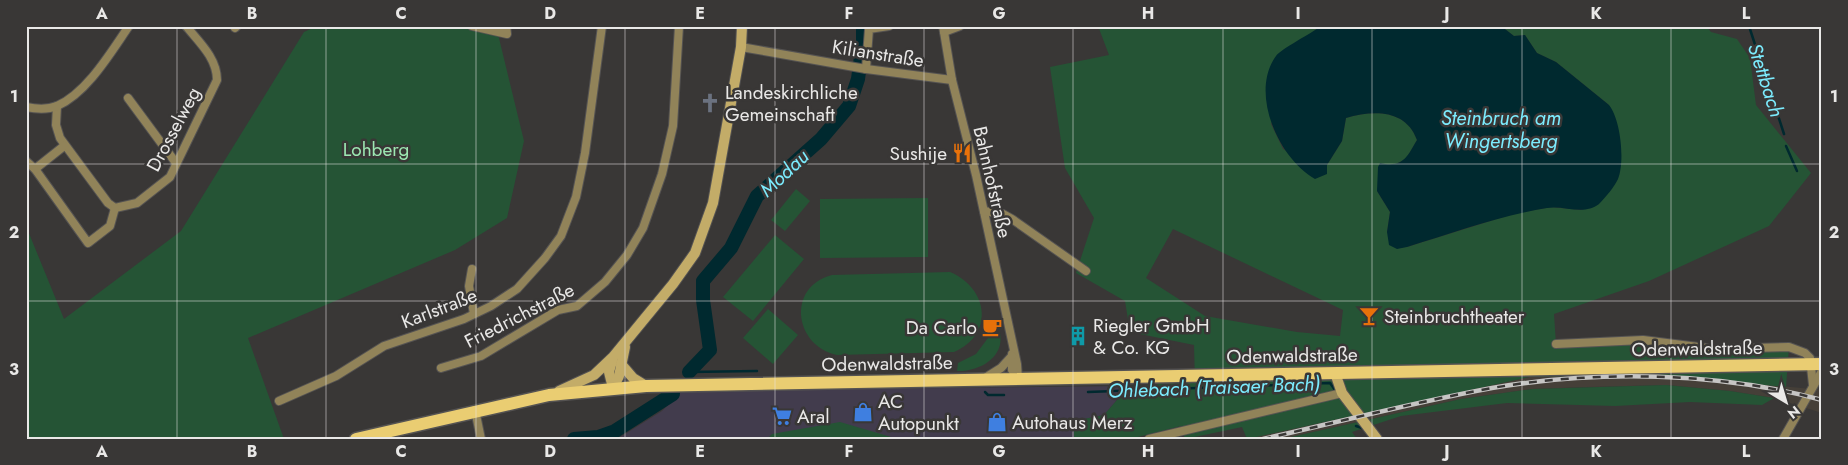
<svg xmlns="http://www.w3.org/2000/svg" width="1848" height="465" viewBox="0 0 1848 465" font-family="Jost,sans-serif">
  <rect width="100%" height="100%" fill="#393736"/>
  <polygon fill="#423c4d" points="1129,386 1104,415 1074,421 1074,439 898,439 880,435 773,434 767,439 617,439 662,411 682,391"/>
  <polygon fill="#453f38" points="1653,374 1822,390 1822,413 1774,398 1730,391 1666,385 1587,387 1532,389 1461,399 1282,439 1245,439 1529,377"/>
  <g fill="#255435" fill-rule="evenodd">
    <polygon points="317,26 469,26 498,34 524,141 507,218 455,250 248,338 284,439 26,439 26,226 64,319 181,231 304,32"/>
    <path d="M1098,26H1321L1304,39L1271,124L1283,149L1327,174V165L1342,141L1346,118C1373,110 1406,109 1417,140L1406,159L1392,166L1377,191L1390,212L1387,232L1407,247L1516,213L1551,207L1581,210L1599,204L1609,105L1556,62L1537,53L1525,35L1514,36L1501,26H1706L1711,32L1737,39L1750,58L1756,105L1811,173L1769,226L1649,281L1554,314L1556,344L1643,340L1714,349L1789,347L1786,387L1653,374L1529,377L1247,439L1242,427L1185,439L1181,426L1130,439H1074V421L1104,415L1129,386L1195,382L1194,345L1130,332L1125,301L1076,273L1094,218L1065,168L1050,67L1109,55ZM1173,229L1343,310L1340,336L1297,332L1205,316L1146,278Z"/>
    <polygon points="796,189 810,201 785,231 771,220"/>
    <polygon points="928,198 928,257 820,258 820,199"/>
    <polygon points="775,235 804,259 753,321 723,297"/>
    <path d="M950,272C988,288 995,334 954,352L837,355C794,346 786,287 832,275Z"/>
    <polygon points="768,309 798,335 773,364 743,338"/>
    <path d="M1000,333C1005,358 978,372 957,371L958,363L976,354L991,334Z"/>
    <polygon points="1666,385 1730,391 1774,398 1762,405 1690,402 1615,406 1507,403 1401,416 1352,432 1357,439 1282,439 1461,399 1532,389"/>
    <polygon points="840,422 898,439 767,439 772,434"/>
  </g>
  <path fill="#00292f" d="M1321,26H1501L1514,36L1525,35L1537,53L1556,62L1609,105C1621,120 1625,162 1618,179C1615,186 1605,198 1599,204C1584,216 1564,205 1547,208C1499,216 1453,233 1407,247L1397,249L1389,245L1387,232L1390,212L1377,191L1378,167L1380,163C1403,168 1407,157 1417,140C1406,109 1373,110 1346,118L1342,141L1327,165V174L1315,179C1279,159 1249,93 1276,56C1281,49 1312,33 1321,26Z"/>
  <g fill="none" stroke-linecap="round" stroke-linejoin="round">
    <g stroke="#00292f" stroke-width="2.5">
      <polyline points="1749,26 1784,134"/>
      <polyline points="1786,146 1797,171"/>
      <polyline points="689,372 757,371"/>
      <polyline points="985,392 988,395 1004,395"/>
      <polyline points="1088,392 1330,383 1335,390"/>
      <polyline points="1356,426 1365,429"/>
    </g>
    <g stroke="#00292f" stroke-width="14">
      <polyline points="689,372 710,350 703,300 703,281 731,248 757,196 821,139 849,106 858,79 863,42 863,26"/>
      <polyline points="574,439 598,437 615,431 673,394"/>
    </g>
    <defs>
      <g id="street">
        <polyline points="472,26 507,34 506,26"/>
        <polyline points="943,26 952,80 976,175 1017,364 1018,378"/>
        <polyline points="235,28 237,26"/>
        <polyline points="944,32 960,26"/>
        <polyline points="741,47 866,69 952,80"/>
        <polyline points="866,69 869,29 889,26"/>
        <polyline points="128,98 176,163"/>
        <path d="M57,106L56,125L60,138L108,203L115,208L137,203L170,177L217,80C217,58 199,42 186,26"/>
        <path d="M26,107C36,109 47,110 57,106C87,93 111,52 129,26"/>
        <polyline points="26,161 35,169 88,243 110,226 115,208"/>
        <polyline points="35,169 64,146"/>
        <polyline points="984,211 1003,214 1012,219 1086,271"/>
        <polyline points="472,269 469,286 474,314"/>
        <polyline points="1556,344 1643,340 1714,349 1789,347 1805,353 1810,358 1813,385"/>
        <polyline points="1012,354 1012,370 1018,378"/>
        <polyline points="441,368 481,356 558,310 577,306 605,282 627,255 643,228 662,174 673,126 679,26"/>
        <polyline points="985,378 1001,368 1012,356"/>
        <polyline points="279,401 336,376 384,346 464,319 491,306 517,289 545,258 561,236 576,197 585,153 602,26"/>
        <polyline points="475,410 481,439"/>
        <polyline points="1149,439 1342,393"/>
        <polyline points="1783,439 1822,371"/>
      </g>
      <g id="secondary">
        <polyline points="613,358 609,372 613,388"/>
        <polyline points="621,364 633,378 646,386"/>
        <polyline points="1335,373 1342,393 1377,439"/>
        <polyline points="613,388 619,376 625,347"/>
        <polyline points="559,391 594,375 613,357 673,284 695,253 713,203 741,47 742,26"/>
      </g>
      <polyline id="primary" points="356,439 549,395 646,386 1822,364"/>
    </defs>
    <use href="#street" stroke="#555352" stroke-width="10"/>
    <use href="#secondary" stroke="#555352" stroke-width="12"/>
    <use href="#primary" stroke="#555352" stroke-width="15"/>
    <use href="#street" stroke="#918359" stroke-width="8"/>
    <use href="#secondary" stroke="#c3ac68" stroke-width="10"/>
    <use href="#primary" stroke="#eacd72" stroke-width="12"/>
    <defs>
      <path id="rail" d="M1263,439C1339,422 1415,402 1492,388C1596,370 1720,372 1822,400"/>
    </defs>
    <use href="#rail" stroke="#c6c5c4" stroke-width="4.5"/>
    <use href="#rail" stroke="#393736" stroke-width="2.5" stroke-dasharray="8" stroke-linecap="butt"/>
  </g>
  <path fill="none" stroke="#e9e8e7" stroke-width="1" stroke-opacity="0.55" d="M177,26V439M326,26V439M476,26V439M625,26V439M775,26V439M924,26V439M1073,26V439M1223,26V439M1372,26V439M1522,26V439M1671,26V439M26,164H1822M26,301H1822"/>
  <defs>
    <symbol id="church-bare" viewBox="-9 -9 18 18"><path d="M-1.2-6h2.4v3.5h3.3v2.4h-3.3V6h-2.4V-.1h-3.3v-2.4h3.3Z" fill="#6b7280" stroke="#393736" stroke-width="2.5" paint-order="stroke"/></symbol>
    <symbol id="restaurant-bare" viewBox="-9 -9 18 18"><path d="M-5-6h1v4h1v-4h1v4h1v-4h1v5L-1.5 .5V6h-2V.5L-5-1ZM5-6V6H3V1.5H1.5Q1.5-4 5-6Z" fill="#e8710a" stroke="#393736" stroke-width="2.5" paint-order="stroke"/></symbol>
    <symbol id="bar-bare" viewBox="-9 -9 18 18"><path d="M-6-5H6L.8 .8V4.5H3.5V6h-7V4.5H-.8V.8Z" fill="#e8710a" stroke="#393736" stroke-width="2.5" paint-order="stroke"/></symbol>
    <symbol id="cafe-bare" viewBox="-9 -9 18 18"><path d="M-5.5-4.5H6V0H3Q3 3.5 0 3.5H-2.5Q-5.5 3.5-5.5 0ZM3-3.2v2h1.7v-2ZM-6 4.5H4V6H-6Z" fill="#e8710a" stroke="#393736" stroke-width="2.5" paint-order="stroke"/></symbol>
    <symbol id="building-bare" viewBox="-9 -9 18 18"><path d="M-4-6H4V6H1V3H-1V6H-4ZM-2.5-4.3h1.7v1.8h-1.7ZM.8-4.3h1.7v1.8H.8ZM-2.5-1h1.7V.8h-1.7ZM.8-1h1.7V.8H.8Z" fill="#0f9aa8" stroke="#393736" stroke-width="2.5" paint-order="stroke"/></symbol>
    <symbol id="shop-bare" viewBox="-9 -9 18 18"><path d="M-5-2.5h2.3a2.7 3.5 0 0 1 5.4 0H5L5.5 6h-11ZM-1.5-2.5h3a1.5 2.3 0 0 0-3 0Z" fill="#3f7fe0" stroke="#393736" stroke-width="2.5" paint-order="stroke"/></symbol>
    <symbol id="supermarket-bare" viewBox="-9 -9 18 18"><path d="M-6-5.5h2.5l.6 2H6L4.5 2H-2.5L-4.4-4H-6ZM-1.5 3.2a1.3 1.3 0 1 0 .1 0ZM3 3.2a1.3 1.3 0 1 0 .1 0Z" fill="#3f7fe0" stroke="#393736" stroke-width="2.5" paint-order="stroke"/></symbol>
  </defs>
  <g fill-rule="evenodd">
    <use href="#church-bare" x="696" y="89" width="28" height="28"/>
    <use href="#restaurant-bare" x="948" y="139" width="28" height="28"/>
    <use href="#bar-bare" x="1355" y="302" width="28" height="28"/>
    <use href="#cafe-bare" x="978" y="313" width="28" height="28"/>
    <use href="#building-bare" x="1064" y="322" width="28" height="28"/>
    <use href="#shop-bare" x="849" y="398" width="28" height="28"/>
    <use href="#supermarket-bare" x="768" y="402" width="28" height="28"/>
    <use href="#shop-bare" x="983" y="408" width="28" height="28"/>
  </g>
  <g text-anchor="middle" stroke-width="5" stroke-linejoin="round" paint-order="stroke">
    <g font-size="19" fill="#e9e8e7" stroke="#393736">
      <text transform="translate(878 53) rotate(9)" y="7">Kilianstraße</text>
      <text transform="translate(173 129) rotate(-62)" y="7">Drosselweg</text>
      <text transform="translate(993 182) rotate(77)" y="7">Bahnhofstraße</text>
      <text transform="translate(439 308) rotate(-21)" y="7">Karlstraße</text>
      <text transform="translate(519 315) rotate(-27)" y="7">Friedrichstraße</text>
      <text transform="translate(1697 348) rotate(-1)" y="7">Odenwaldstraße</text>
      <text transform="translate(1292 355) rotate(-1)" y="7">Odenwaldstraße</text>
      <text transform="translate(887 363) rotate(-1)" y="7">Odenwaldstraße</text>
    </g>
    <g font-size="19" fill="#e9e8e7" stroke="#393736" text-anchor="start">
      <text x="725" y="99">Landeskirchliche<tspan x="725" dy="22">Gemeinschaft</tspan></text>
      <text x="947" y="160" text-anchor="end">Sushije</text>
      <text x="1384" y="323">Steinbruchtheater</text>
      <text x="1093" y="332">Riegler GmbH<tspan x="1093" dy="22">&amp; Co. KG</tspan></text>
      <text x="977" y="334" text-anchor="end">Da Carlo</text>
      <text x="878" y="408">AC<tspan x="878" dy="22">Autopunkt</tspan></text>
      <text x="797" y="423">Aral</text>
      <text x="1012" y="429">Autohaus Merz</text>
    </g>
    <g font-size="19" fill="#9ce7b2" stroke="#393736">
      <text x="376" y="156">Lohberg</text>
    </g>
    <g font-size="20" font-style="italic" fill="#7cecfe" stroke="#393736">
      <text transform="translate(1766 80) rotate(72)" y="7">Stettbach</text>
      <text x="1501" y="125">Steinbruch am<tspan x="1501" dy="23">Wingertsberg</tspan></text>
      <text transform="translate(784 173) rotate(-43)" y="7">Modau</text>
      <text transform="translate(1214 387) rotate(-2)" y="7">Ohlebach (Traisaer Bach)</text>
    </g>
  </g>
  <rect width="1848" height="465" fill="none" stroke="#393736" stroke-width="55"/>
  <g transform="translate(1786 402) rotate(142)" stroke="#393736" stroke-width="4" paint-order="stroke">
  <path d="M0-4L9 19L0 12L-9 19Z" fill="#e9e8e7"/>
  <text y="-8" font-size="14" font-weight="bold" text-anchor="middle" fill="#e9e8e7">N</text>
  </g>
  <rect x="28" y="28" width="1792" height="410" fill="none" stroke="#e9e8e7" stroke-width="2"/>
  <g font-size="16" text-anchor="middle" font-weight="bold" fill="#e9e8e7">
    <text x="102" y="19">A</text>
    <text x="252" y="19">B</text>
    <text x="401" y="19">C</text>
    <text x="550" y="19">D</text>
    <text x="700" y="19">E</text>
    <text x="849" y="19">F</text>
    <text x="999" y="19">G</text>
    <text x="1148" y="19">H</text>
    <text x="1298" y="19">I</text>
    <text x="1447" y="19">J</text>
    <text x="1596" y="19">K</text>
    <text x="1746" y="19">L</text>
    <text x="14" y="102">1</text>
    <text x="1834" y="102">1</text>
    <text x="14" y="238">2</text>
    <text x="1834" y="238">2</text>
    <text x="14" y="375">3</text>
    <text x="1834" y="375">3</text>
    <text x="102" y="457">A</text>
    <text x="252" y="457">B</text>
    <text x="401" y="457">C</text>
    <text x="550" y="457">D</text>
    <text x="700" y="457">E</text>
    <text x="849" y="457">F</text>
    <text x="999" y="457">G</text>
    <text x="1148" y="457">H</text>
    <text x="1298" y="457">I</text>
    <text x="1447" y="457">J</text>
    <text x="1596" y="457">K</text>
    <text x="1746" y="457">L</text>
  </g>
</svg>
